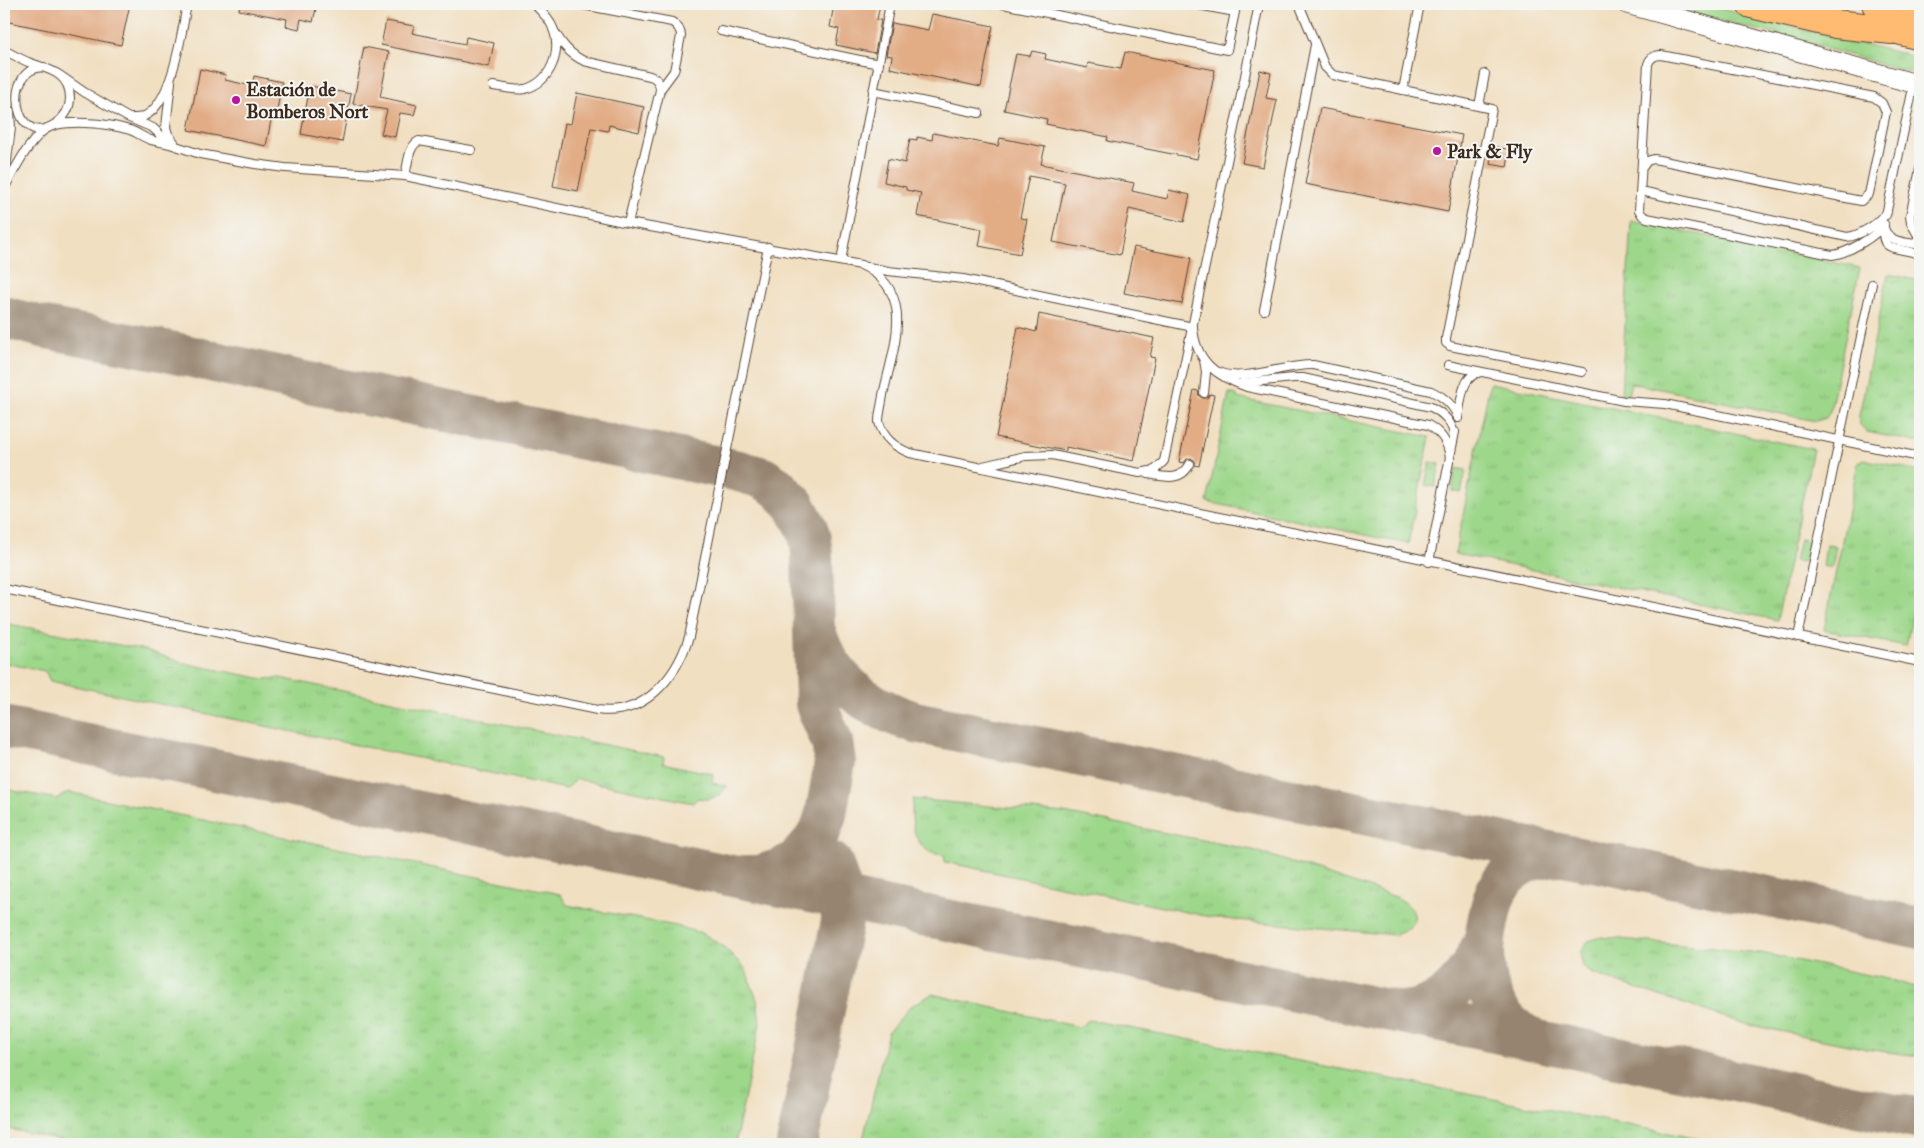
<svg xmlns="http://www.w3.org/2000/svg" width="1924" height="1148" viewBox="0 0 1924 1148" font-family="'IM FELL Great Primer',serif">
  <defs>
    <pattern id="grass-tufts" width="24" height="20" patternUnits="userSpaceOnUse" patternTransform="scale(1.25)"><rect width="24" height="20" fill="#9dd78a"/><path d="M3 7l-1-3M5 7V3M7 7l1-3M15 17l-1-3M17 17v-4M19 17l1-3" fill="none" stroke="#88b977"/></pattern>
  </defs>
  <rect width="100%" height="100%" fill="#f6f6f2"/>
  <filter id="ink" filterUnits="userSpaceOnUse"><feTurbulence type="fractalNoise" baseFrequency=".02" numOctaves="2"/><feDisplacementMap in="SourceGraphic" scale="10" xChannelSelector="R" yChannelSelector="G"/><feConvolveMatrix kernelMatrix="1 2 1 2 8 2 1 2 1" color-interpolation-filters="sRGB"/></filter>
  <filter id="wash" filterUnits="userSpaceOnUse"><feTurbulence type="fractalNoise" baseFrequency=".0096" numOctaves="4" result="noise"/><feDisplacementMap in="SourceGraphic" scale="20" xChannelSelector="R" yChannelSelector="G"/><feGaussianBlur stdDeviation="1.12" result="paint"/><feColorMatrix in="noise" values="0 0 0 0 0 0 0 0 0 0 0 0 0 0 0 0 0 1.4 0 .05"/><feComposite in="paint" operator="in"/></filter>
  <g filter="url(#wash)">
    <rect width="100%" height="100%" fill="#f1dfc1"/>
    <g fill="url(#grass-tufts)" stroke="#6c8054">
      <polygon points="1654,4 1701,4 1920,58 1920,75 1793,39"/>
      <polygon points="1631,220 1860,268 1830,411 1826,418 1816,421 1631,383 1628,395 1621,394"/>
      <polygon points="1888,274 1920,281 1920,443 1867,432 1859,424 1859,416"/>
      <polygon points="1490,383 1813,449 1777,620 1455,554"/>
      <polygon points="1229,393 1237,395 1237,398 1430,437 1408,544 1207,502"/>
      <polygon points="1862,459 1920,471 1920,578 1906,646 1824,630 1858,462 1861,463"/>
      <polygon points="1430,462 1440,464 1435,487 1425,485"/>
      <polygon points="1456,468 1466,470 1461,493 1452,491"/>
      <polygon points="1800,539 1809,541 1805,562 1795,561"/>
      <polygon points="1826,545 1836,546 1832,568 1823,566"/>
      <path d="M4,623L146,650L183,663L264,679L280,678L664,757L663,763L713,774L712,783L727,786C720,797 711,801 698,798L693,803L577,779L566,789L50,681L45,671L4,663Z"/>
      <polygon points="4,789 57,799 68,792 560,894 567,905 676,926 702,933 723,946 745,968 757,1000 760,1023 735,1144 81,1144 4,1128"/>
      <path d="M913,799L1064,813L1253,850L1396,897C1420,909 1421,926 1395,935L1215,918L944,862L945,856C940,854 931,854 927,850C911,839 911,816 913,799Z"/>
      <polygon points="1601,937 1761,953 1892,980 1920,989 1920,1056 1872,1050 1745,1024 1593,974 1583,967 1580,953 1588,941"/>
      <polygon points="932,994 1079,1027 1089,1020 1725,1144 862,1144 888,1032 911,1006"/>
    </g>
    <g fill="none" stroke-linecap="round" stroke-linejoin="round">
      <g stroke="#968470" stroke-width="42">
        <polyline points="4,317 46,328 166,351 299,381 739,471 763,478 777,487 794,504 807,528 810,539 812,555 816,704 832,742 835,762 826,814 821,829 813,842 796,861 781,869 760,876 744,876"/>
        <path d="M816,634C831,682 869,708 915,722L1920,928"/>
        <polyline points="4,727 1920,1119"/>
        <path d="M1401,1012C1445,1010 1466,979 1484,942"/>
        <path d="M1533,1039C1486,1018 1478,968 1488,922C1490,912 1492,901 1496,892C1508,867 1535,855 1562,855"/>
        <polyline points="797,1144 842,921 841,890 832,863"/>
      </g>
    </g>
    <g id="blocks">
      <g fill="#e2ac85">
        <polygon points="4,4 130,4 121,45 4,21"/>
        <polygon points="240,4 317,4 313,22 301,19 299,29 286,26 287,19 239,10"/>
        <polygon points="834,4 880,4 877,20 881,20 875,53 836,45 839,29 830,27"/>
        <polygon points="932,14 993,26 981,87 890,68 892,56 886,55 892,23 928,30"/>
        <polygon points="386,21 414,26 412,33 465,44 466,37 494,43 489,67 381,45"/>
        <polygon points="364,47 389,52 380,97 417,105 414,115 400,113 395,137 381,134 387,110 353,104"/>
        <polygon points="1032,51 1046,54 1045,59 1087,68 1088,63 1121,69 1125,52 1215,70 1197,159 1107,141 1108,137 1046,124 1047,119 1004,110 1016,54 1030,56"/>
        <polygon points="200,69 226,75 225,80 252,86 254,76 282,82 276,116 272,115 266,146 188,130"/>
        <polygon points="1260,70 1271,73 1266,98 1277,100 1263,167 1242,163"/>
        <polygon points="310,86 351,94 342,142 301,134"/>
        <polygon points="577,93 644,107 639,132 609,125 608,131 591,128 578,191 553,186 565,123 571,124"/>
        <polygon points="1320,108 1462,135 1448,212 1305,184"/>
        <polygon points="933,133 998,146 1000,138 1045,147 1041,164 1134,183 1132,191 1167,199 1169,190 1190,195 1184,222 1129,209 1120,255 1053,242 1065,183 1029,176 1020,218 1027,219 1020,254 979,246 982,229 917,216 921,193 906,190 906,187 884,182 888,159 905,163 910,139 917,140 917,137 932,140"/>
        <polygon points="1493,146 1510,150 1507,167 1490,164"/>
        <polygon points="1134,247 1191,258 1182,304 1124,293"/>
        <polygon points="1039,314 1154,338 1150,357 1155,358 1134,461 1066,447 1066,451 996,437 1018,327 1036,332"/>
        <polygon points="1194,390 1198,391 1199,396 1203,398 1207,398 1210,394 1214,395 1199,466 1195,465 1195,461 1191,458 1187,459 1184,463 1179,462"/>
      </g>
    </g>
  </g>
  <g filter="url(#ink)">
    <use href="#blocks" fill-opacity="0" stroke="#564536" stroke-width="1"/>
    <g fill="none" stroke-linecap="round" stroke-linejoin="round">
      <defs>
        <g id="service">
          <path d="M578,4L672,22C678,26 681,30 681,36L674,71L660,90"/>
          <polyline points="1003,4 1227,50 1235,12 1193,4"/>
          <polyline points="1299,4 1325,67 1333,75 1492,109 1446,338 1446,343 1450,346 1582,372"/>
          <path d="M553,29C561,43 569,54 584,61L650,76C657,78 660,83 660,90L628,223"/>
          <polyline points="721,31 879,64"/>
          <path d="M4,50C11,54 19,58 28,62C47,69 70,72 70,98C70,109 64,118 55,124C15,152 0,68 44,67"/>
          <polyline points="171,82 166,127 168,134 174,142"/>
          <path d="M493,86C503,87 515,91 525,89C551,82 562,52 553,28C549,18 541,11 534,4"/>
          <polyline points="1403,90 1420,4"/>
          <polyline points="873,91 979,113"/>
          <polyline points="1479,106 1485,74"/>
          <path d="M133,118C171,122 182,30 187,4"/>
          <path d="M170,144L200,154L255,164L285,168L405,176L628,223L861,265C918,291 893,348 883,395C882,404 879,413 879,422C883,438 896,448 910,453L1920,662"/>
          <path d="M1642,168L1647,161L1654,159L1861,201L1869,194L1886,112L1882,103L1874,97L1661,55C1655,55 1650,58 1648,64L1639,210L1642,215L1647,218L1832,255C1846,254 1877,236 1884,224"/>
          <path d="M405,176C408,165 408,146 419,141L471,150"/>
          <polyline points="4,184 11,128 10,111"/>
          <path d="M4,189C15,169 26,146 43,131C61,117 110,124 130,130C138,133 144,138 151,140C157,142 164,142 170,144L153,128L127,117L84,92L61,76"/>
          <path d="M1641,191L1847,237C1859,236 1880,223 1887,212"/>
          <polyline points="1886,215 1914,83"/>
          <path d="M1884,227C1878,255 1904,246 1920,255"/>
          <path d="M1884,228C1888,241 1902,242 1915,244L1919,239V237L1911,223L1910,216L1920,169"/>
          <polyline points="841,261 890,4"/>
          <path d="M868,267L888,271L963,279L1193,327C1195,361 1217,377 1247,387L1428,425C1442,433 1448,443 1450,458"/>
          <polyline points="1264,310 1315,45"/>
          <polyline points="1204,360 1206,372 1204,393"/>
          <polyline points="1448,365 1624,401 1665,404 1920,457"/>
          <path d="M1218,372C1242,383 1286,364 1313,365L1431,391C1444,397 1454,405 1458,418"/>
          <path d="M1242,383L1294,378H1303L1431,407C1443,413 1452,421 1454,435"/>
          <path d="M1458,418C1461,402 1461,375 1481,372"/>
          <polyline points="983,466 1025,456 1052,455 1140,473 1155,470 1164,461 1245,76 1259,4"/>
          <path d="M1148,474C1165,477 1181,482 1190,464"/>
          <polyline points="1429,562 1455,432"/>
          <path d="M4,589L597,710C644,717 676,678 689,637L768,247"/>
          <polyline points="1798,637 1872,284"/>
        </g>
        <polyline id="tertiary" points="1627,4 1920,85"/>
        <g id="motorway">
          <polyline points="1751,4 1835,24 1892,30"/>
          <polyline points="1876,4 1920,13"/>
          <polyline points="1876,24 1920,36"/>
        </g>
      </defs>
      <use href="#service" stroke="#564536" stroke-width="10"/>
      <use href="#tertiary" stroke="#564536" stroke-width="21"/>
      <use href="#motorway" stroke="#564536" stroke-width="30"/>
      <use href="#service" stroke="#fff" stroke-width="8"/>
      <use href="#tertiary" stroke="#fff" stroke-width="19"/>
      <use href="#motorway" stroke="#ffbb71" stroke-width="28"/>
    </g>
  </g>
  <g fill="#b5179e" stroke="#f6f6f2" stroke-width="2">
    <circle cx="236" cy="100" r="5"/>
    <circle cx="1437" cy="151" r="5"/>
  </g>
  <g text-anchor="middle" stroke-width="4" stroke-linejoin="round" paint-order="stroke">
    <g font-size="19" font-weight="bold" fill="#3b2a1e" stroke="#f6f6f2" text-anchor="start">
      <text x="246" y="96">Estación de<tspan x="246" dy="22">Bomberos Nort</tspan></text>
      <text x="1447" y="158">Park &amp; Fly</text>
    </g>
  </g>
  <rect width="1924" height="1148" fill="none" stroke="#f6f6f2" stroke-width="20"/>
</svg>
